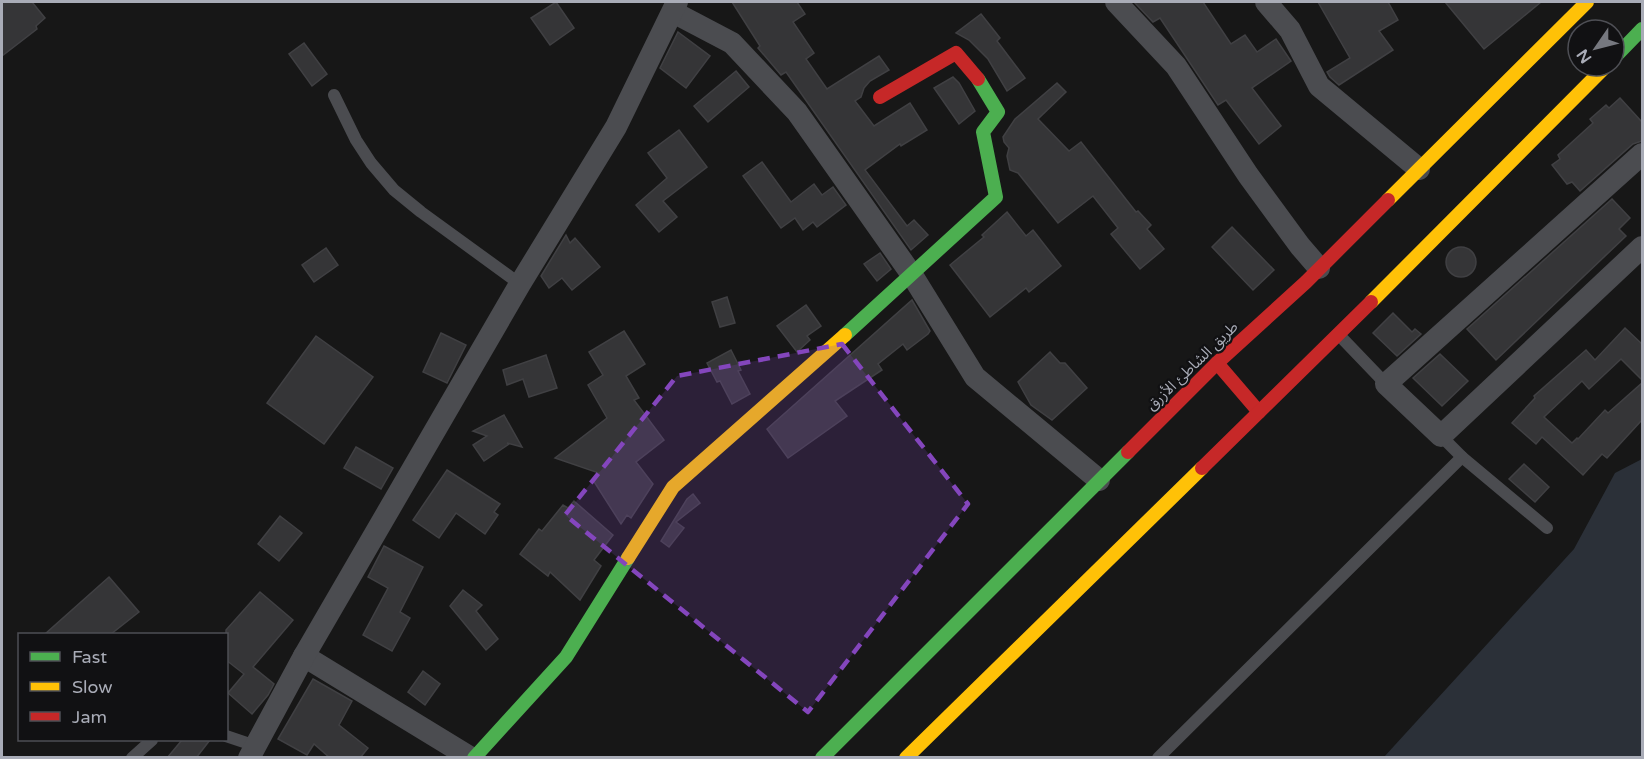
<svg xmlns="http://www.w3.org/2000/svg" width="1644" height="759" viewBox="0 0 1644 759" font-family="'Varela Round','Noto Sans Arabic',sans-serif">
  <rect width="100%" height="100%" fill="#171717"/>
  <polygon fill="#2b3038" points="1642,459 1642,757 1384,757 1574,549 1615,473"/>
  <g fill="#353537" stroke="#404043" stroke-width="1.5">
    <polygon points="2,2 32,2 45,18 36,26 37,29 2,56"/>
    <polygon points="556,2 574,28 550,45 531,18"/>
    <polygon points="732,2 797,2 805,14 793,22 814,53 806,59 827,89 879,56 889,70 870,81 864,88 861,97 855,101 874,126 910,103 927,130 901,146 900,144 865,170 907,226 914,220 928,235 911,250 786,72 781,75 758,48 760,46"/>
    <polygon points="1134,2 1203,2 1231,44 1245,35 1257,52 1276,39 1291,61 1252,88 1281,126 1259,144 1226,100 1218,105 1160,18 1153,22"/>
    <polygon points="1318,2 1388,2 1398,20 1379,31 1393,50 1339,85 1330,77 1327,72 1350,58"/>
    <polygon points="1445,2 1541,2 1484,49"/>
    <polygon points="981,14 1000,38 997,41 1025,78 1007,91 988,59 969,40 956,33"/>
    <polygon points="678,32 710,56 686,88 660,68"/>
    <polygon points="304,43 327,74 312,86 289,54"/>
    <polygon points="736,71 749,87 708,122 694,106"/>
    <polygon points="953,77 959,83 975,111 959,124 934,88"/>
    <polygon points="1057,83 1066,92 1038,119 1069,151 1081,142 1136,212 1138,211 1151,225 1147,229 1164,249 1140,269 1111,234 1118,228 1093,196 1058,223 1018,173 1010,170 1007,156 1009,148 1004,142 1003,137 1015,119"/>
    <polygon points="1620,98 1642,122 1642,141 1633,144 1580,191 1572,182 1567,184 1552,165 1560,159 1558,155 1593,123 1590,119 1606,105 1609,108"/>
    <polygon points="679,130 707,167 663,201 677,217 659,232 636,205 667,178 648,153"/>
    <polygon points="762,162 791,202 814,184 822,195 833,187 846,205 817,227 813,222 803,230 795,218 781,228 743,176"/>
    <polygon points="1612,199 1630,218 1619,229 1626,236 1496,360 1467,329"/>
    <polygon points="1007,212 1026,236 1033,230 1061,266 1029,292 1026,288 990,317 950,265 984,237 982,235"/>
    <polygon points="1232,227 1274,270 1253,290 1212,247"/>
    <polygon points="566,235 570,243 575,238 600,267 572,290 562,278 549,288 541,276"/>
    <circle cx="1461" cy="262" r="15"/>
    <polygon points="326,248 338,265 314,282 302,265"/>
    <polygon points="880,253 891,269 877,281 864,264"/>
    <polygon points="727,297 735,323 720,327 712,302"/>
    <polygon points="912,300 930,331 928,334 907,350 903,344 878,364 882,370 835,401 847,416 788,458 767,429"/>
    <polygon points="806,305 821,326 807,336 810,340 797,352 777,326"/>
    <polygon points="1393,313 1412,332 1415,329 1421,334 1397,356 1373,333"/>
    <polygon points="1625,328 1642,344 1642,380 1621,359 1589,389 1582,381 1544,417 1572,443 1577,438 1578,439 1605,410 1608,413 1642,383 1642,420 1607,458 1602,454 1583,475 1542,437 1536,444 1512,423 1535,398 1534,396 1586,350 1595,360"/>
    <polygon points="624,331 645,364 626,376 639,398 634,400 664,440 636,462 653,484 631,518 627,515 621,524 593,480 599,473 555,458 607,418 588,385 603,375 589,352"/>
    <polygon points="441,333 466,345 447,383 423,372"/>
    <polygon points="316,336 373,377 324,444 267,403"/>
    <polygon points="731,350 741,370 738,371 750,394 732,404 720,381 717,382 707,363"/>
    <polygon points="1050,352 1060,363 1065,363 1087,388 1052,420 1031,405 1018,382"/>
    <polygon points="1440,354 1468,381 1442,406 1413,378"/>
    <polygon points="546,355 557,388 529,397 523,379 507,385 503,370"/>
    <polygon points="504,415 522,447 507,443 509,444 484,461 473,445 487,436 473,431"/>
    <polygon points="356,447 393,468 381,489 344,468"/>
    <polygon points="1524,464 1549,487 1535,502 1509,479"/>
    <polygon points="447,470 500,504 494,512 498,515 485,534 456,513 439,538 413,520"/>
    <polygon points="693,494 700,503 676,522 684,528 669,547 661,541 687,499"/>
    <polygon points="574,501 613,535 594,560 601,566 580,600 550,572 548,576 520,554 539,529 542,531 563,505 568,508"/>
    <polygon points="280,516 302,533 279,561 258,544"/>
    <polygon points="384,546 423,567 400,612 410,618 392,651 363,635 388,588 368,577"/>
    <polygon points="109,577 139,612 111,634 45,634"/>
    <polygon points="463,590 482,605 476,611 498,639 486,650 450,606"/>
    <polygon points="260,592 293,620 253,667 274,684 268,695 252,714 228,693 244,674 226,660 226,630"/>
    <polygon points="423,671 440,684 425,705 408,692"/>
    <polygon points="313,679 352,701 339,725 368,748 360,758 330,758 314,744 307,755 278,739"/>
    <polygon points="182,740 210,740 196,758 167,758"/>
  </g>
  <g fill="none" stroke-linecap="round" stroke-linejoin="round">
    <g stroke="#4b4c50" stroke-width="12">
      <polyline points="334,95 356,140 371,163 394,190 421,212 520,284"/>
      <polyline points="1339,335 1386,384"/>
      <polyline points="1462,457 1547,528"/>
      <polyline points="226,736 256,746"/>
      <polyline points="132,758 152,740"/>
      <polyline points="1158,758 1462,457 1441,436"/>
    </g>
    <g stroke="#4b4c50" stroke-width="22">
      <polyline points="1116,2 1176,66 1248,175 1300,246 1319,268"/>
      <polyline points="1266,2 1290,30 1319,86 1419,169"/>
      <polyline points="673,12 732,43 797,112 912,275 975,377 1099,480"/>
      <polyline points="1642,154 1386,384 1441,436 1642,247"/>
      <polyline points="304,656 471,758"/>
      <polyline points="249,758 304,656 520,284 616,127 677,2"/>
    </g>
    <g stroke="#4caf50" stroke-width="14">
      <polyline points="1614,58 1642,29"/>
      <polyline points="845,335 996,197 983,132 998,112 978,79"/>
      <polyline points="474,758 566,657 628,558"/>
      <polyline points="822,758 1128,452"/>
    </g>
    <g stroke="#ffc107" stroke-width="14">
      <polyline points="1388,200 1587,2"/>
      <polyline points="1371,302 1606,66"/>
      <polyline points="628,558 673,487 845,335"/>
      <polyline points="906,758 1202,468"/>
    </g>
    <g stroke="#c62828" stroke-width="14">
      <polyline points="880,97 956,53 978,79"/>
      <polyline points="1217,363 1259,412"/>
      <polyline points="1128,452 1217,363 1306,282 1388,200"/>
      <polyline points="1202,468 1371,302"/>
    </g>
  </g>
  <path fill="#8446bd" fill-opacity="0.2" stroke="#8446bd" stroke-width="4.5" stroke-dasharray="12 8" stroke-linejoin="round" d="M842,344L968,504L808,712L565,515L677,376Z"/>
  <g text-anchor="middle" stroke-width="4.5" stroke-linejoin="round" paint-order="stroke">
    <g font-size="15" fill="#a9acb7" stroke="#111113">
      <text transform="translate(1192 366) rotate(-44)" y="5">طريق الشاطئ الأزرق</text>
    </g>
  </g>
  <rect width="1644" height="759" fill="none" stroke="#a9acb7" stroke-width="6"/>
  <rect x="18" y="633" width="210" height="108" fill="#111113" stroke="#4e4f55" stroke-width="1.5"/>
  <rect x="30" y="652" width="30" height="9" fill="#4caf50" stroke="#4e4f55" stroke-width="1.5"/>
  <text x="72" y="663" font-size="18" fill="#a9acb7">Fast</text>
  <rect x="30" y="682" width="30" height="9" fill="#ffc107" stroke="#4e4f55" stroke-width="1.5"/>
  <text x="72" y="693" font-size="18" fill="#a9acb7">Slow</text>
  <rect x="30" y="712" width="30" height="9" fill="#c62828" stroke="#4e4f55" stroke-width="1.5"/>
  <text x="72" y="723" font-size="18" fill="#a9acb7">Jam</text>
  <g transform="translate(1596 48) rotate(235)"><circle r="28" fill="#111113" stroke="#4e4f55" stroke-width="1.5"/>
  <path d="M0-4.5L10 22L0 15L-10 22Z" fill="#76787f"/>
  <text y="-9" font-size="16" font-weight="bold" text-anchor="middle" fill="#a9acb7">N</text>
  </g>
</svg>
